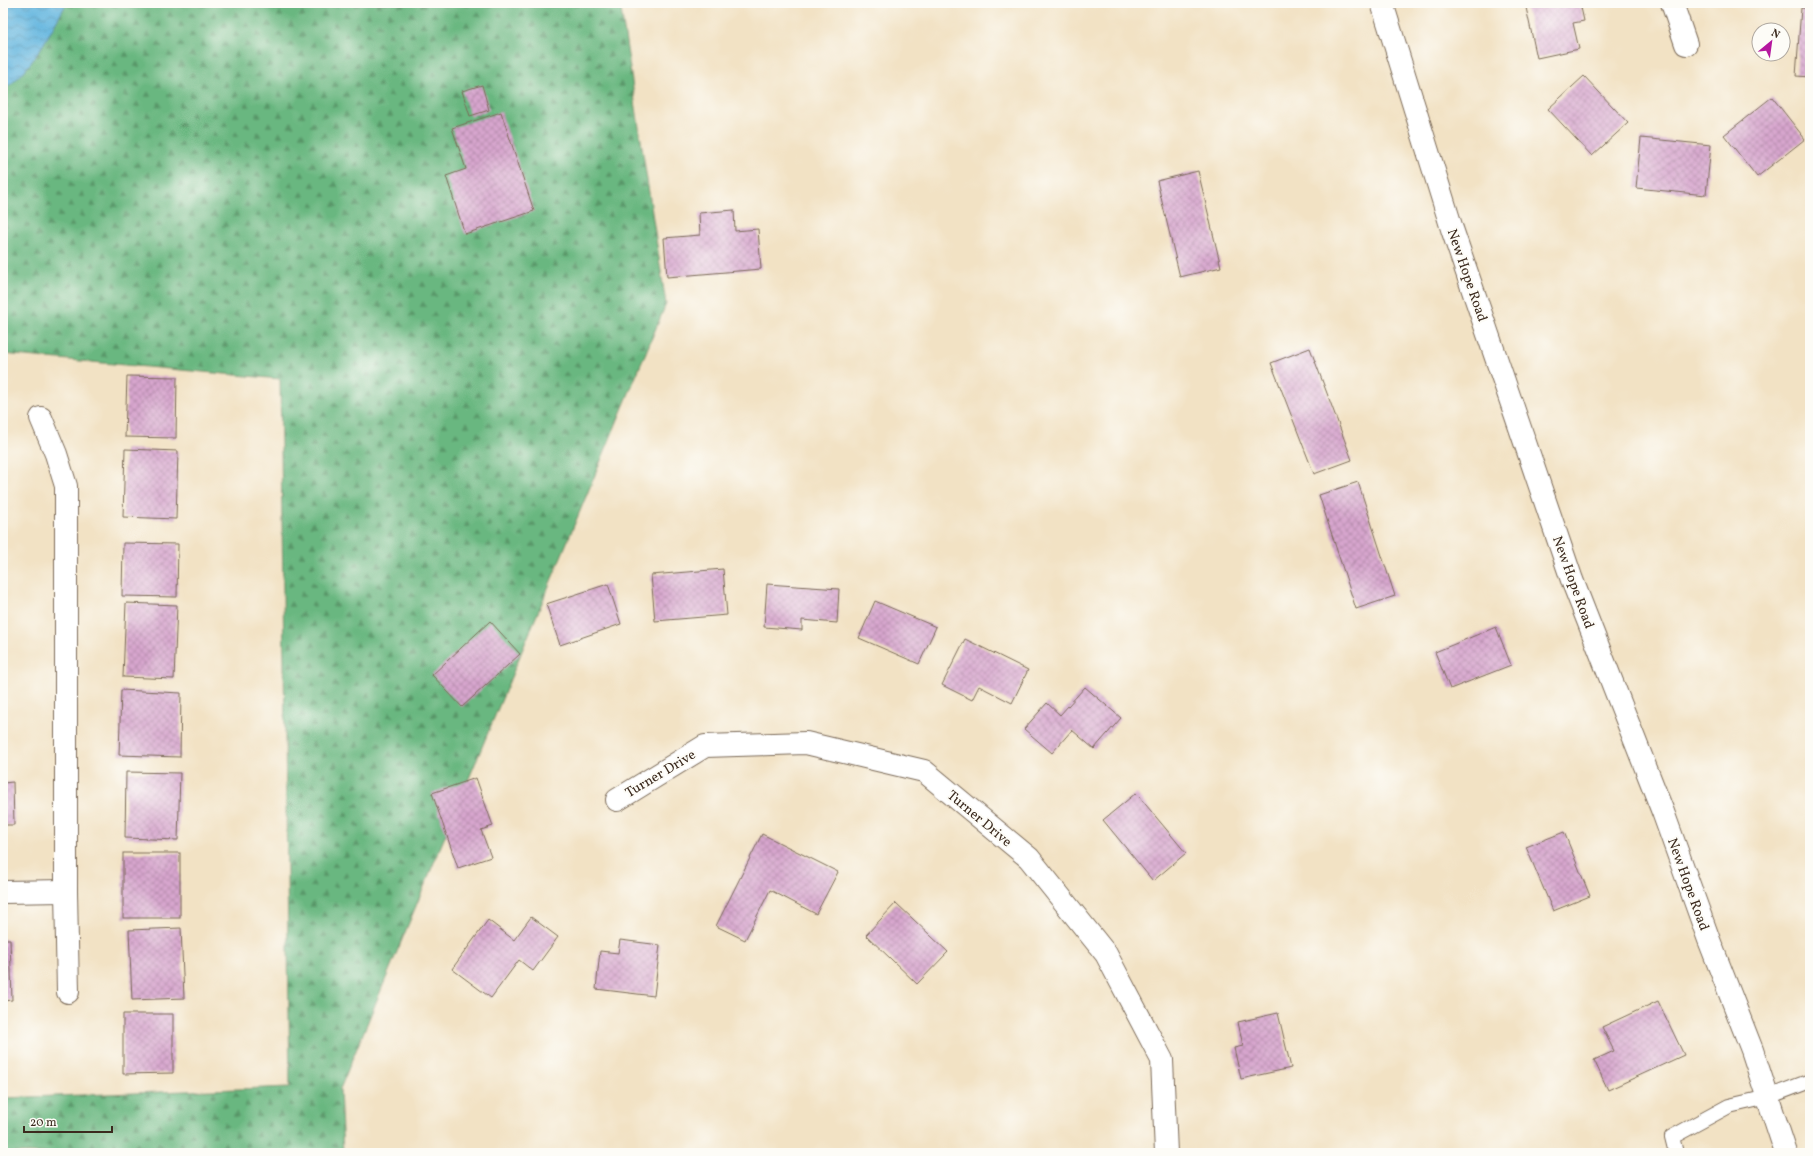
<svg xmlns="http://www.w3.org/2000/svg" width="1813" height="1156" viewBox="0 0 1813 1156" font-family="Vollkorn,serif">
  <defs>
    <pattern id="forest-firs" width="22" height="20" patternUnits="userSpaceOnUse"><rect width="22" height="20" fill="#69b780"/><path d="M5 1l3.5 6h-7zM16 11l3.5 6h-7z" fill="#589568"/></pattern>
    <pattern id="water-waves" width="16" height="10" patternUnits="userSpaceOnUse"><rect width="16" height="10" fill="#64b6df"/><path d="M0 5q4-4 8 0t8 0" fill="none" stroke="#5494b4"/></pattern>
    <pattern id="building-cross-hatch" width="8" height="8" patternUnits="userSpaceOnUse"><rect width="8" height="8" fill="#d7a6ce"/><path d="M0 0l8 8M0 8l8-8" fill="none" stroke="#b087a7"/></pattern>
  </defs>
  <rect width="100%" height="100%" fill="#fdfcf7"/>
  <filter id="ink" filterUnits="userSpaceOnUse"><feTurbulence type="fractalNoise" baseFrequency=".025" numOctaves="2"/><feDisplacementMap in="SourceGraphic" scale="8" xChannelSelector="R" yChannelSelector="G"/><feConvolveMatrix kernelMatrix="1 2 1 2 8 2 1 2 1" color-interpolation-filters="sRGB"/></filter>
  <filter id="wash" filterUnits="userSpaceOnUse"><feTurbulence type="fractalNoise" baseFrequency=".012" numOctaves="4" result="noise"/><feDisplacementMap in="SourceGraphic" scale="16" xChannelSelector="R" yChannelSelector="G"/><feGaussianBlur stdDeviation="0.9" result="paint"/><feColorMatrix in="noise" values="0 0 0 0 0 0 0 0 0 0 0 0 0 0 0 0 0 1.4 0 .05"/><feComposite in="paint" operator="in"/></filter>
  <g filter="url(#wash)">
    <rect width="100%" height="100%" fill="#f2e2c4"/>
    <polygon fill="url(#forest-firs)" stroke="#52704f" points="3,3 620,3 666,304 340,1089 343,1153 3,1153 3,1098 290,1087 280,379 3,354"/>
    <path fill="url(#water-waves)" stroke="#50707e" d="M3,3H67C49,34 33,70 3,90Z"/>
    <g id="blocks">
      <g fill="url(#building-cross-hatch)">
        <polygon points="1525,3 1580,3 1584,21 1573,23 1579,49 1537,58"/>
        <polygon points="1801,8 1810,8 1810,77 1796,76"/>
        <polygon points="1584,76 1628,123 1592,156 1548,109"/>
        <polygon points="482,85 489,110 470,116 462,91"/>
        <polygon points="1772,97 1805,139 1757,177 1724,135"/>
        <polygon points="501,112 534,211 465,234 446,176 466,169 452,128"/>
        <polygon points="1641,138 1711,145 1706,195 1636,188"/>
        <polygon points="1198,171 1221,267 1180,277 1157,181"/>
        <polygon points="734,210 735,231 758,229 761,269 667,277 664,238 700,235 699,213"/>
        <polygon points="1310,348 1352,460 1314,474 1271,363"/>
        <polygon points="127,376 177,377 176,438 125,437"/>
        <polygon points="125,449 178,451 176,519 123,517"/>
        <polygon points="1358,482 1395,596 1356,609 1319,495"/>
        <polygon points="123,543 178,544 177,597 122,596"/>
        <polygon points="723,569 727,615 655,621 651,575"/>
        <polygon points="608,584 621,624 560,645 546,604"/>
        <polygon points="767,584 839,589 837,623 802,620 802,630 764,627"/>
        <polygon points="875,601 936,627 919,664 859,638"/>
        <polygon points="126,603 177,605 174,679 123,677"/>
        <polygon points="490,621 520,654 462,707 432,675"/>
        <polygon points="1496,627 1511,665 1450,689 1435,652"/>
        <polygon points="965,639 1028,670 1012,703 979,686 972,700 942,685"/>
        <polygon points="1085,687 1121,718 1094,749 1072,730 1052,753 1024,729 1047,703 1060,715"/>
        <polygon points="121,690 181,693 180,757 119,755"/>
        <polygon points="126,772 180,773 178,840 125,838"/>
        <polygon points="476,778 493,826 481,830 491,857 458,868 432,793"/>
        <polygon points="13,782 14,825 3,825 3,783"/>
        <polygon points="1136,793 1186,853 1153,881 1103,820"/>
        <polygon points="1564,832 1590,896 1553,911 1526,847"/>
        <polygon points="762,834 838,872 816,914 770,890 745,940 716,926"/>
        <rect x="123" y="853" width="57" height="65"/>
        <polygon points="896,903 948,952 917,984 866,935"/>
        <polygon points="531,917 558,937 533,971 519,960 491,998 452,969 488,920 514,940"/>
        <polygon points="181,928 184,998 132,1000 129,930"/>
        <polygon points="3,939 10,939 12,1000 3,1001"/>
        <polygon points="620,940 660,945 654,996 596,989 600,951 618,953"/>
        <polygon points="1658,1001 1684,1055 1608,1090 1594,1060 1614,1051 1602,1027"/>
        <polygon points="1278,1013 1291,1068 1241,1079 1234,1048 1243,1046 1238,1022"/>
        <polygon points="123,1014 173,1014 173,1073 123,1074"/>
        <polygon points="984,1150 999,1152 999,1153 984,1153"/>
      </g>
    </g>
  </g>
  <g filter="url(#ink)">
    <use href="#blocks" fill-opacity="0" stroke="#7b6a58" stroke-width="1"/>
    <g fill="none" stroke-linecap="round" stroke-linejoin="round">
      <defs>
        <polyline id="lane" points="1676,1153 1672,1137 1729,1106 1768,1097 1810,1081"/>
        <g id="street">
          <polyline points="1672,3 1686,44"/>
          <polyline points="41,418 56,454 66,486 66,891 68,992"/>
          <polyline points="617,800 705,746 806,743 924,771 1029,858 1106,954 1162,1060 1166,1153"/>
          <polyline points="3,892 66,891"/>
        </g>
        <polyline id="secondary" points="1382,3 1452,229 1572,580 1663,812 1709,940 1752,1050 1786,1153"/>
      </defs>
      <use href="#lane" stroke="#7b6a58" stroke-width="16"/>
      <use href="#street" stroke="#7b6a58" stroke-width="24"/>
      <use href="#secondary" stroke="#7b6a58" stroke-width="24"/>
      <use href="#lane" stroke="#fff" stroke-width="14"/>
      <use href="#street" stroke="#fff" stroke-width="22"/>
      <use href="#secondary" stroke="#fff" stroke-width="22"/>
    </g>
  </g>
  <g text-anchor="middle" stroke-width="4" stroke-linejoin="round" paint-order="stroke">
    <g font-size="14" fill="#3b2a1e" stroke="#fdfcf7">
      <text transform="translate(1468 275) rotate(71)" y="5">New Hope Road</text>
      <text transform="translate(1574 582) rotate(70)" y="5">New Hope Road</text>
      <text transform="translate(660 773) rotate(-31)" y="5">Turner Drive</text>
      <text transform="translate(980 818) rotate(40)" y="5">Turner Drive</text>
      <text transform="translate(1689 884) rotate(70)" y="5">New Hope Road</text>
    </g>
  </g>
  <rect width="1813" height="1156" fill="none" stroke="#fdfcf7" stroke-width="16"/>
  <g transform="translate(1771 42) rotate(29)"><circle r="19" fill="#fdfcf7" stroke="#afa8a0"/>
  <path d="M0-3L7 15L0 10L-7 15Z" fill="#b5179e"/>
  <text y="-6" font-size="11" font-weight="bold" text-anchor="middle" fill="#3b2a1e">N</text>
  </g>
  <path d="M24 1126v6h88v-6" fill="none" stroke="#3b2a1e" stroke-width="2"/>
  <text x="30" y="1126" font-size="12" fill="#3b2a1e" stroke="#fdfcf7" stroke-width="3" paint-order="stroke">20 m</text>
</svg>
